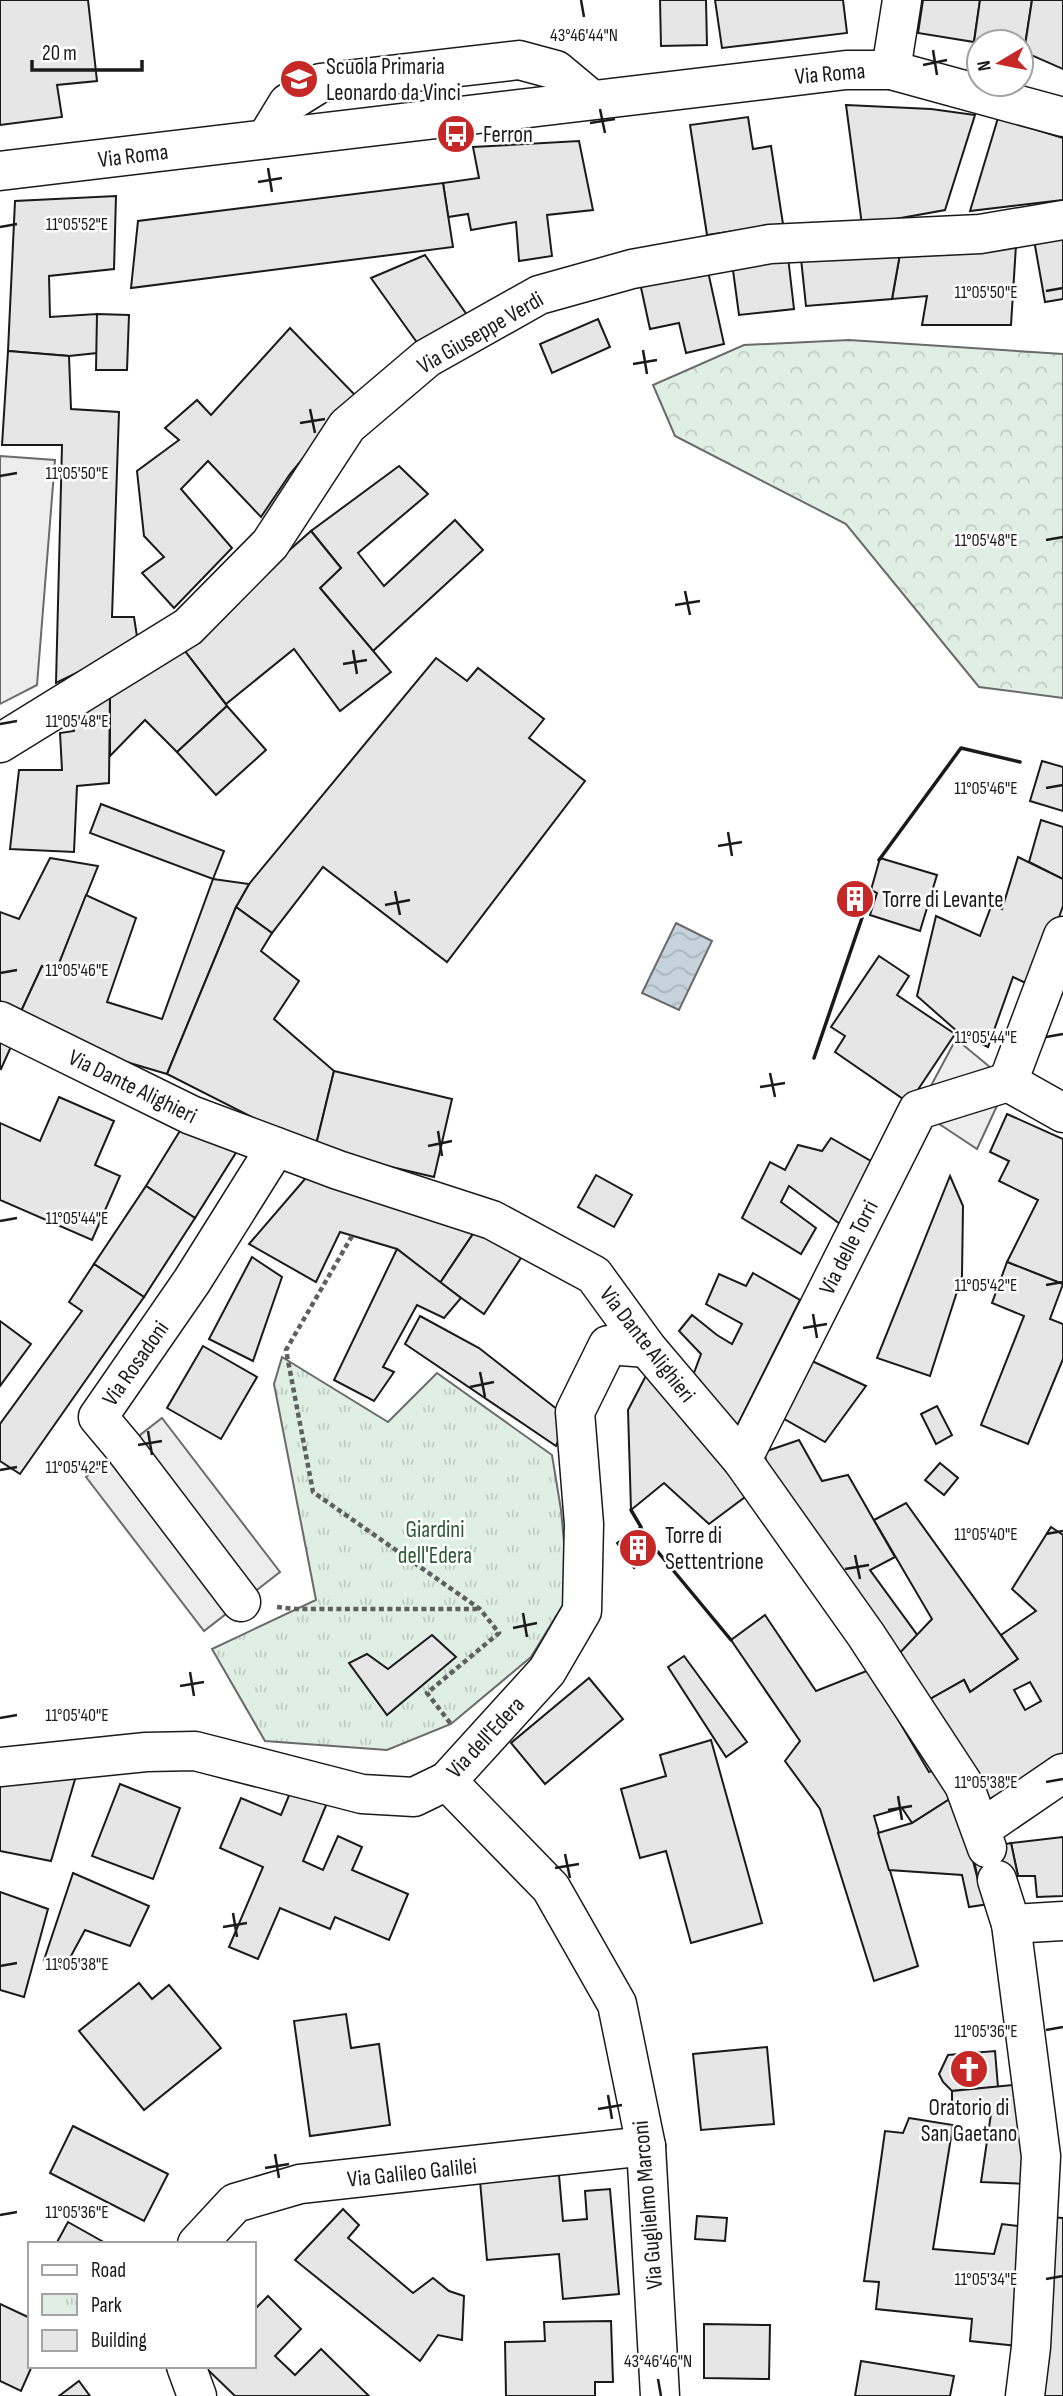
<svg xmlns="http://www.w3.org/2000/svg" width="1063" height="2396" viewBox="0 0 1063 2396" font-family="'Sofia Sans Condensed',sans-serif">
  <defs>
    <pattern id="forest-crowns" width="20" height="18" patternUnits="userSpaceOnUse" patternTransform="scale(1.75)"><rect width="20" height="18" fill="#e0efe3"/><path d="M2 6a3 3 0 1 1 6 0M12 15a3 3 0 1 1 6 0" fill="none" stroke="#c0ccc2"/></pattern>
    <pattern id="park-tufts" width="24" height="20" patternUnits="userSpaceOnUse" patternTransform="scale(1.75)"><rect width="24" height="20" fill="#e0efe3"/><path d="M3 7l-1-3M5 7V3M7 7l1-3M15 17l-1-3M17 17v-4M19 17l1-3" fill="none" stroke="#c0ccc2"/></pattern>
    <pattern id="water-waves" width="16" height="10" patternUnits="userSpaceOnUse" patternTransform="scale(1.75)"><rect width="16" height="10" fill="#c6d2dc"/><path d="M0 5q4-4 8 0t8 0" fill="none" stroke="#aab4bc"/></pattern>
  </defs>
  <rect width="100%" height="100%" fill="#fff"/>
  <polygon fill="url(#forest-crowns)" stroke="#6a6a6a" stroke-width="2" points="849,340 1063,354 1063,698 979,687 846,524 675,436 653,385 744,345"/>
  <polygon fill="url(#park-tufts)" stroke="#6a6a6a" stroke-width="2" points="282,1357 388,1422 437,1373 552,1455 561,1510 569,1595 531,1657 451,1724 387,1750 265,1741 212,1649 316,1600 274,1384"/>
  <g fill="#ededed" stroke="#6a6a6a" stroke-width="2">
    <polygon points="0,456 55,460 37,685 0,704"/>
    <polygon points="956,1039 1008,1082 977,1149 918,1110"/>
    <polygon points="162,1418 280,1572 204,1631 86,1477"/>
  </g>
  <polygon fill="url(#water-waves)" stroke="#6a6a6a" stroke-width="2" points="676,923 712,941 679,1010 642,993"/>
  <g fill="#e6e6e6" stroke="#1a1a1a" stroke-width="2" fill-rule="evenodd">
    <polygon points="0,0 88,0 97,81 57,85 62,117 0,125"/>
    <polygon points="660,0 706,0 707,45 661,46"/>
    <polygon points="715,0 843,0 847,33 722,48"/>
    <polygon points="923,0 980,0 974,42 918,33"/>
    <polygon points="980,0 1032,0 1024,52 1021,51 1021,42 974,42"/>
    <polygon points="1032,0 1063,0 1063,69 1024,52"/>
    <polygon points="846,105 931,109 975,115 945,210 862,225"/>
    <polygon points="748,117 753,149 771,146 783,224 707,235 690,125"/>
    <polygon points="998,118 1063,138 1063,200 970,211"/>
    <polygon points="579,141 593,210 547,215 552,256 519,261 516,222 471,230 468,214 448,217 443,183 479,178 473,147"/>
    <polygon points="443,183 453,247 131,288 138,221"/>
    <polygon points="116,196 114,269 49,276 50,317 97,314 97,353 69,356 8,351 15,201"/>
    <polygon points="1063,235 1063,299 1045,302 1034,240"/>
    <polygon points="1016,245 1011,325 922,325 927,296 892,299 901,248"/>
    <polygon points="901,248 892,299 806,306 800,249"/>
    <polygon points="425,255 472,322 423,351 371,278"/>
    <polygon points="788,257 794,309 739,315 732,263"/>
    <polygon points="707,267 724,344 686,353 679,323 650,329 640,283"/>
    <polygon points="97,314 129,315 127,370 96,370"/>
    <polygon points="598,319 610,347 552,373 540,344"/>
    <polygon points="290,328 355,395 290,474 261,517 208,461 181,489 232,548 174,608 142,573 164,557 144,536 137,471 179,440 165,428 197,400 211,415"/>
    <polygon points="8,351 69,356 71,409 119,412 112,617 134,617 138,643 56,683 62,445 2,445"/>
    <polygon points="399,466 428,494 358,553 384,586 455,520 483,550 373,651 320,588 341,568 311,531"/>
    <polygon points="311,531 341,568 320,588 391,672 340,711 294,649 226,704 181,646"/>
    <polygon points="181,646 227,706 177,752 145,720 110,756 110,691"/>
    <polygon points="436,658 467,681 478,668 544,719 529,738 585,781 447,962 323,867 272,933 236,907 249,884"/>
    <polygon points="110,691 109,783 77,786 74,852 10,849 19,770 62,770 60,733 74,731 72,718"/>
    <polygon points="227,706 266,750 216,795 177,752"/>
    <polygon points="1042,761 1063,767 1063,811 1030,801"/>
    <polygon points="101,804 224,851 213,879 90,833"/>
    <polygon points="1041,820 1063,827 1063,879 1029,862"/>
    <polygon points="1018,857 1063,879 1063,906 1034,987 1013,977 988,1047 959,1033 917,996 936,916 980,936 992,904 1002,909"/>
    <polygon points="50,858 98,866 56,971 42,966 18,1018 0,1010 0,912 19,919"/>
    <polygon points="880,858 937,875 920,931 870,915 877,893 871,890"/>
    <polygon points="213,879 249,884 236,907 167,1074 89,1051 18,1018 42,966 56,971 86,895 136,918 107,1002 162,1019"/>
    <polygon points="847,883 871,890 863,915 839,908"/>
    <polygon points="236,907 272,933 261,951 299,981 274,1019 334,1071 315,1149 167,1074"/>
    <polygon points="879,956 909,976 897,995 955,1034 909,1103 835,1052 845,1036 831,1027"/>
    <polygon points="0,1034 14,1040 1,1069 0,1068"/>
    <polygon points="334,1071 452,1099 434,1177 315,1149"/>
    <polygon points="59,1097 114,1121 95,1165 120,1176 92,1240 0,1200 0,1123 40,1141"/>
    <polygon points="1007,1114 1063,1139 1063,1284 1007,1262 1038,1200 999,1181 1009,1161 990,1152"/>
    <polygon points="186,1121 237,1151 195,1218 146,1186"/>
    <polygon points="831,1138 876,1164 844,1227 789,1186 781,1202 816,1228 801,1254 742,1218 770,1162 785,1170 798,1145 822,1151"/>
    <polygon points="311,1172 479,1225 440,1283 397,1249 340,1232 316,1282 249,1244"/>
    <polygon points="596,1175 632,1195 614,1227 578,1207"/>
    <polygon points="950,1176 963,1206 962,1276 930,1376 877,1358"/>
    <polygon points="146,1186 195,1218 144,1297 94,1264"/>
    <polygon points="479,1225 523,1255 484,1314 440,1283"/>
    <polygon points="397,1249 461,1298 444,1318 417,1305 383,1367 394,1372 374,1401 334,1380"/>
    <polygon points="252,1257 282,1277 253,1361 209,1339"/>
    <polygon points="1007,1262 1063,1284 1050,1319 1063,1324 1063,1359 1028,1444 981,1425 1024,1316 992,1303"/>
    <polygon points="94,1264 144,1297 20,1474 0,1461 0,1424 82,1311 69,1302"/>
    <polygon points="753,1273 800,1300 737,1426 691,1381 701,1354 679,1331 692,1315 717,1335 732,1344 742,1324 706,1304 719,1274 746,1286"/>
    <polygon points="420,1316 479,1348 567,1417 556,1446 405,1344"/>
    <polygon points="0,1321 31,1344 0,1386"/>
    <polygon points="203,1346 257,1377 221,1439 167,1408"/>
    <polygon points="799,1355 866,1386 825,1442 772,1412"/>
    <polygon points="651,1366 753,1491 709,1524 664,1483 631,1510 628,1410"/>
    <polygon points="937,1406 952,1435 936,1444 921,1414"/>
    <polygon points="799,1440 822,1481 848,1475 895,1557 870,1570 918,1636 892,1661 772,1484 764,1452"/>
    <polygon points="940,1463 958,1478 944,1495 925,1480"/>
    <polygon points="906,1503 1018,1659 970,1692 964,1680 923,1703 892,1661 932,1619 874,1520"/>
    <polygon points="641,1527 658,1552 634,1568 617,1543"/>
    <path d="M1051,1527L1063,1535V1759L988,1800L923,1703L964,1680L970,1692L1018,1659L1001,1635L1036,1611L1012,1589ZM1030,1682L1041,1701L1025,1710L1014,1690Z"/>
    <polygon points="765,1615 816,1691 869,1670 929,1772 939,1768 956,1795 912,1823 902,1808 874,1816 918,1966 874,1981 820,1809 785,1761 800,1741 731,1640"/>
    <polygon points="432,1635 456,1657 387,1715 349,1663 367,1654 388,1669"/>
    <polygon points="684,1656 747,1742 726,1757 668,1667"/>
    <polygon points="589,1678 623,1719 545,1784 511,1743"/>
    <polygon points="711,1740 762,1923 691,1943 666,1851 640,1858 621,1789 666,1776 660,1755"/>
    <polygon points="0,1772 76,1776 51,1861 0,1851"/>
    <polygon points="120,1784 180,1808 153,1879 92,1856"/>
    <polygon points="292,1788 327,1803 303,1861 323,1870 338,1836 362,1847 352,1870 408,1894 389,1940 335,1917 330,1929 280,1908 258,1959 229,1947 263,1867 220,1848 241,1798 281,1815"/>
    <polygon points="956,1795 979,1884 995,1903 969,1907 962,1875 889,1870 878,1833 912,1823"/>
    <polygon points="1063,1837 1063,1896 1037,1897 1035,1876 1018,1876 1011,1843"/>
    <polygon points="1011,1843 1018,1876 979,1884 972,1851"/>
    <polygon points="73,1873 149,1906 130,1946 85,1930 64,1969 44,1960"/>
    <polygon points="0,1892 48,1909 24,1997 0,1990"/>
    <polygon points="139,1983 152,1999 169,1985 221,2048 144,2110 79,2031"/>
    <polygon points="346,2014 351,2048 379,2044 390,2125 310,2136 294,2021"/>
    <polygon points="767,2047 774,2124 701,2130 693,2054"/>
    <polygon points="995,2051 998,2087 952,2091 943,2082 939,2074 948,2055"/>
    <polygon points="1024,2084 1027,2184 981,2182 992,2107 952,2103 952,2091"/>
    <polygon points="909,2118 953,2125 933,2249 994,2254 1002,2224 1026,2227 1018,2346 970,2341 972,2319 876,2309 879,2282 864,2281 885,2131 903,2133"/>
    <polygon points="73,2126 168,2174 144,2221 50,2173"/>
    <polygon points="559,2175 563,2221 587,2219 585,2191 610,2189 619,2294 563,2299 559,2254 487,2260 480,2181"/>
    <polygon points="343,2209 359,2225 348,2238 413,2293 433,2278 449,2291 464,2296 462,2340 438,2335 420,2361 295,2260"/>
    <polygon points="697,2216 727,2218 725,2241 695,2239"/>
    <polygon points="1050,2217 1063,2218 1063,2396 1035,2396"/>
    <polygon points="68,2222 107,2244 56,2244"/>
    <polygon points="268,2296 301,2329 275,2356 295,2375 321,2349 369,2396 235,2396 204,2366 254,2366 254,2310"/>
    <polygon points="0,2304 30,2318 30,2366 32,2366 21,2391 0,2381"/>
    <polygon points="611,2321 613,2382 595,2382 595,2396 506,2396 505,2342 545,2341 544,2322"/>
    <polygon points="704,2324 770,2325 769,2379 704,2378"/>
    <polygon points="861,2361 954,2376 950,2396 855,2396"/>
    <polygon points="79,2381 90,2396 59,2396"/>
  </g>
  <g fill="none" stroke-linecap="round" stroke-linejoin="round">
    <defs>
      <g id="minor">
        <polyline points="266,139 288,103 320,83 519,60 556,70 592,100"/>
        <polyline points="0,743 188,627 270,544 347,426 427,358 539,295 632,269 770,244 980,234 1063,220"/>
        <polyline points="0,1021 191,1115 338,1170 492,1220 594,1275 647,1348 742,1460 866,1635 964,1785 987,1848"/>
        <polyline points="1008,1082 1063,936"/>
        <polyline points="1008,1082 1063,1113"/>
        <polyline points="742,1460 918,1110 1008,1082"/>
        <polyline points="241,1602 124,1448 98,1417 192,1281 276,1147"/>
        <polyline points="0,1767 146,1752 195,1751 362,1794 414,1797 447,1781 547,1671 582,1611 584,1524 575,1412 608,1345 647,1348"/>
        <polyline points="447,1781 551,1888 617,2004 646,2146 660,2396"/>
        <polyline points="981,1829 1063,1773"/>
        <polyline points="997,1880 1011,1924 1041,2156 1031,2347 1025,2396"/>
        <polyline points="1011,1924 1063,1921"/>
        <polyline points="197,2244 235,2203 300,2184 646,2146"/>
        <polyline points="186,2366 197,2396"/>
      </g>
      <g id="major">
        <polyline points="891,70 902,0"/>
        <polyline points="0,171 846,70 891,70 1063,117"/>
      </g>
    </defs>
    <use href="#minor" stroke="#1a1a1a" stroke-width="41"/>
    <use href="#major" stroke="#1a1a1a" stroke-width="41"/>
    <g stroke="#5f5f5f" stroke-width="4.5" stroke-dasharray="5 3.5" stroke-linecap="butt">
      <polyline points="352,1236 286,1350 313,1492 480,1609 499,1633 427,1693 451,1724"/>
      <polyline points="277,1607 296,1609 478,1609"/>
    </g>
    <use href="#minor" stroke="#fff" stroke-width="38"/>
    <use href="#major" stroke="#fff" stroke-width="38"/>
    <g stroke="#1a1a1a" stroke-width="3.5">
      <polyline points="879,860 961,748 1020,762"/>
      <polyline points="814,1058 863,915"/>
      <polyline points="631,1510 641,1527"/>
      <polyline points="658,1552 731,1640"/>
    </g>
  </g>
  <path fill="none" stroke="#1a1a1a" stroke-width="2.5" d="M581,0L584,17M933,50L937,75M923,65L947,60M600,109L605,133M590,123L615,119M268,168L272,192M258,182L282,178M0,227L17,224M1046,291L1063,288M643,350L647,374M633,364L657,360M310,409L315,433M300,423L325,419M0,476L17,473M1046,540L1063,537M685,591L690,615M675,605L700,601M353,650L357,674M343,664L367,660M0,724L17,721M1046,788L1063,785M728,832L732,856M718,846L742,842M395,891L400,915M385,905L410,900M0,973L17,970M1046,1037L1063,1034M770,1073L775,1097M760,1087L785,1083M438,1131L442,1156M428,1146L452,1141M0,1221L17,1218M1046,1285L1063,1282M813,1314L817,1338M803,1328L827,1324M480,1372L485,1397M470,1387L494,1382M148,1431L152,1455M138,1445L162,1441M0,1470L17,1467M1046,1534L1063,1531M855,1555L860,1579M845,1569L869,1565M523,1613L527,1637M513,1628L537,1623M190,1672L194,1696M180,1686L204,1682M0,1718L17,1715M1046,1782L1063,1779M898,1796L902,1820M888,1810L912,1806M565,1854L570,1878M555,1868L579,1864M233,1913L237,1937M223,1927L247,1923M0,1966L17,1963M1046,2030L1063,2027M608,2095L612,2119M598,2109L622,2105M275,2154L279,2178M265,2168L289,2164M0,2215L17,2212M1046,2279L1063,2276M658,2379L661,2396"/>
  <defs>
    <symbol id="school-disc" viewBox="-11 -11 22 22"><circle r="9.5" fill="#c62828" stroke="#fff"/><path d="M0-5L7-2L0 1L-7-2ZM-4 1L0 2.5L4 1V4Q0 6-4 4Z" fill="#fff"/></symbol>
    <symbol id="bus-disc" viewBox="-11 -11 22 22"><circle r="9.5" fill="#c62828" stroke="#fff"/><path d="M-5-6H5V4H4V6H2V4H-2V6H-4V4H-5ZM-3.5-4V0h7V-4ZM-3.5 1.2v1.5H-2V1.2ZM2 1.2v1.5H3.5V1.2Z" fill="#fff"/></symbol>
    <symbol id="building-disc" viewBox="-11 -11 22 22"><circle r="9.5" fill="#c62828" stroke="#fff"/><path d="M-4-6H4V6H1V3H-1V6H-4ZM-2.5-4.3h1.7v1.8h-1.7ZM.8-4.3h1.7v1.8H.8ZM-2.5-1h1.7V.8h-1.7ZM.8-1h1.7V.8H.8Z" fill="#fff"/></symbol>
    <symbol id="church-disc" viewBox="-11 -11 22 22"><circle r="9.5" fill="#c62828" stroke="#fff"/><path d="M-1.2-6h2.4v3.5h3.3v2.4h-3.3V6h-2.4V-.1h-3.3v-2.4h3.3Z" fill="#fff"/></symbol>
  </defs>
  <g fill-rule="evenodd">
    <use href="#school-disc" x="277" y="57" width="44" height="44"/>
    <use href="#bus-disc" x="434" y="112" width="44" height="44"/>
    <use href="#building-disc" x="833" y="877" width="44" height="44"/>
    <use href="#building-disc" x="616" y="1526" width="44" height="44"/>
    <use href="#church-disc" x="947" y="2047" width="44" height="44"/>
  </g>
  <g text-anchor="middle" stroke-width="5" stroke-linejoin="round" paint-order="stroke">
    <g font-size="23" fill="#1a1a1a" stroke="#fff" text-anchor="start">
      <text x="326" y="74">Scuola Primaria<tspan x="326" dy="26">Leonardo da Vinci</tspan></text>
      <text x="483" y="142">Ferron</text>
      <text x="882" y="907">Torre di Levante</text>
      <text x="665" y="1543">Torre di<tspan x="665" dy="26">Settentrione</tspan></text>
      <text x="969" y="2115" text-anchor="middle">Oratorio di<tspan x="969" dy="26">San Gaetano</tspan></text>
    </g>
    <g font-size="23" fill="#1a1a1a" stroke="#fff">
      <text transform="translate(830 73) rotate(-5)" y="8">Via Roma</text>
      <text transform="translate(133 155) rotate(-7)" y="8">Via Roma</text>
      <text transform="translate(480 332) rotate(-30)" y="8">Via Giuseppe Verdi</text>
      <text transform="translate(133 1086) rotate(26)" y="8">Via Dante Alighieri</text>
      <text transform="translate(848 1247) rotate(-63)" y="8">Via delle Torri</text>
      <text transform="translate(648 1344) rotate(52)" y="8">Via Dante Alighieri</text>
      <text transform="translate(135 1363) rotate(-55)" y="8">Via Rosadoni</text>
      <text transform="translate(485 1737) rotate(-47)" y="8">Via dell'Edera</text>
      <text transform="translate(412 2172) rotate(-6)" y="8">Via Galileo Galilei</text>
      <text transform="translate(647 2205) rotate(-95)" y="8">Via Guglielmo Marconi</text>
    </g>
    <g font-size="23" fill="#2b5a34" stroke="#fff">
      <text x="435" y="1537">Giardini<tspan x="435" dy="26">dell'Edera</tspan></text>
    </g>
  </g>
  <g font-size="18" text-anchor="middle" fill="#1a1a1a" stroke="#fff" stroke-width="5" stroke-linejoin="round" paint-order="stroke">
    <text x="584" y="41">43°46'44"N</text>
    <text x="77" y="230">11°05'52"E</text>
    <text x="986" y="298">11°05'50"E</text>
    <text x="77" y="479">11°05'50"E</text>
    <text x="986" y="546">11°05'48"E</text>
    <text x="77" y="727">11°05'48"E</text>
    <text x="986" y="794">11°05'46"E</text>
    <text x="77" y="976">11°05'46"E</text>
    <text x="986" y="1043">11°05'44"E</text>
    <text x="77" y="1224">11°05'44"E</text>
    <text x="986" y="1291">11°05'42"E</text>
    <text x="77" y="1473">11°05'42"E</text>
    <text x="986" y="1540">11°05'40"E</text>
    <text x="77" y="1721">11°05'40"E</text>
    <text x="986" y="1788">11°05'38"E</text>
    <text x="77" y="1970">11°05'38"E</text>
    <text x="986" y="2037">11°05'36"E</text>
    <text x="77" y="2218">11°05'36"E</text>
    <text x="986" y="2285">11°05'34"E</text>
    <text x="658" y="2367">43°46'46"N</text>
  </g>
  <rect x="28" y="2242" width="228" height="126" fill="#ffffff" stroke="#a3a3a3" stroke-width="2"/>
  <rect x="42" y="2265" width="35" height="10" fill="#ffffff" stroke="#a3a3a3" stroke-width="2"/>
  <text x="91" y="2277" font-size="21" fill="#1a1a1a">Road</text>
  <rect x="42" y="2294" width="35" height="21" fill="url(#park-tufts)" stroke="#a3a3a3" stroke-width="2"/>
  <text x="91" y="2312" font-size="21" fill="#1a1a1a">Park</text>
  <rect x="42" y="2330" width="35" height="21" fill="#e6e6e6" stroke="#a3a3a3" stroke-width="2"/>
  <text x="91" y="2347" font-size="21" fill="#1a1a1a">Building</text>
  <g transform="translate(1000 63) rotate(260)"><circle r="33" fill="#ffffff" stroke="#a3a3a3" stroke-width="2"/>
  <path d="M0-5L12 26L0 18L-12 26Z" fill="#c62828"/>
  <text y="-10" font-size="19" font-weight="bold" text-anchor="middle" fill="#1a1a1a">N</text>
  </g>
  <path d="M32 60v10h110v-10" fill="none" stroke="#1a1a1a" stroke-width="3.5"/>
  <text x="42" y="60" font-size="21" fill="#1a1a1a" stroke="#ffffff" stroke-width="5" paint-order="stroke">20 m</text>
</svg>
